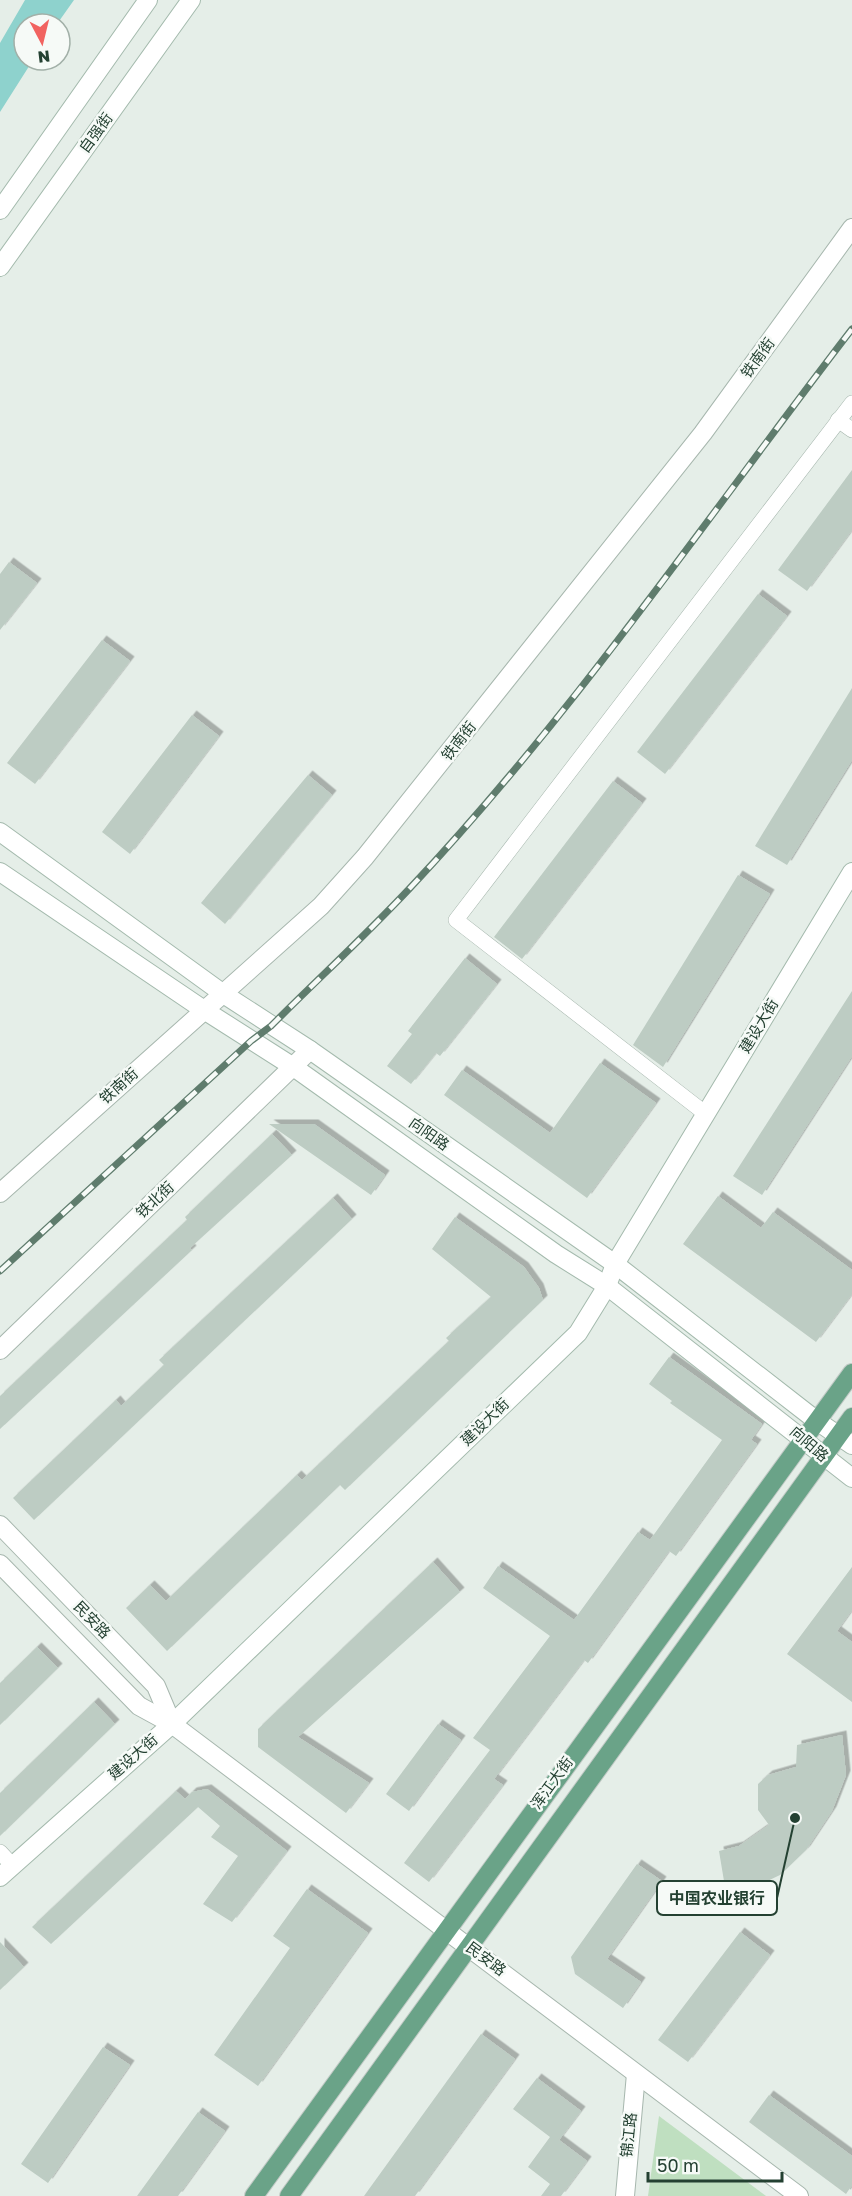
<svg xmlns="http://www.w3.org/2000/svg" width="852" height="2196" viewBox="0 0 852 2196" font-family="'Golos Text','Noto Sans SC',sans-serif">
  <defs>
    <filter id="shadow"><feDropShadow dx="4.5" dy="-4.5" stdDeviation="0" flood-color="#0004"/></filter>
  </defs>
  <rect width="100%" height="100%" fill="#e5eee8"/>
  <polygon fill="#bfdfc0" points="659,2116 766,2196 648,2196"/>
  <polygon fill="#8ed2cd" points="25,0 74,0 57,24 24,24 24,60 33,60 0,112 0,43"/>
  <g fill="#bdccc3" filter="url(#shadow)">
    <polygon points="852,470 852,530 807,591 778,570"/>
    <polygon points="9,562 37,583 0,630 0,574"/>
    <polygon points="758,594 787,616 665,774 637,752"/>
    <polygon points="102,640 130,661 35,784 7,763"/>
    <polygon points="852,688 852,760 787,865 755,846"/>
    <polygon points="192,715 219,736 130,854 102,832"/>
    <polygon points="308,775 332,795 225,924 201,903"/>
    <polygon points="613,781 642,803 522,959 494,937"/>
    <polygon points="738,875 770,894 663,1067 633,1045"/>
    <polygon points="465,958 497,984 440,1056 436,1053 411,1084 387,1066 412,1034 408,1031"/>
    <polygon points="852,991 852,1056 762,1195 733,1176"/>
    <polygon points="600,1063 656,1103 587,1198 444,1095 462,1070 550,1133"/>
    <polygon points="269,1124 314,1124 385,1175 371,1195"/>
    <polygon points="272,1134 292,1155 190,1248 192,1250 0,1429 0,1396 187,1220 185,1217"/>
    <polygon points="718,1196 761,1228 773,1212 852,1270 852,1294 816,1342 683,1244"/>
    <polygon points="333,1198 352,1219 34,1520 13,1498 116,1400 121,1406 164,1365 159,1360"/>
    <polygon points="455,1217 524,1267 539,1288 543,1300 345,1490 340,1485 167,1651 126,1608 150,1585 166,1601 297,1475 302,1480 449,1341 446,1338 491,1297 432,1249"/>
    <polygon points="669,1357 762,1424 751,1440 757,1444 676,1556 669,1551 588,1663 584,1660 494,1779 503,1785 429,1882 404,1863 490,1750 473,1738 550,1636 483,1588 498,1566 574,1620 638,1532 650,1540 722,1440 670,1403 672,1401 649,1384"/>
    <polygon points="433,1562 460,1592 298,1737 369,1783 346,1813 258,1747 258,1729"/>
    <polygon points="852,1567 852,1610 837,1631 852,1642 852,1702 787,1654"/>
    <polygon points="37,1647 58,1668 0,1725 0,1683"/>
    <polygon points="94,1702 115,1724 0,1836 0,1793"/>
    <polygon points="438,1724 461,1740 409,1811 386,1794"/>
    <polygon points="842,1735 846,1775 832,1811 806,1850 780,1875 757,1886 726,1893 719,1851 739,1846 769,1825 758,1810 758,1784 768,1775 796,1767 797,1745"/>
    <polygon points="207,1789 287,1851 232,1922 203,1904 238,1856 211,1837 220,1826 198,1807 51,1944 32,1927 176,1791 185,1799 192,1792"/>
    <polygon points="637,1864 662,1881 607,1959 641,1982 623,2008 575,1974 571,1957"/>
    <polygon points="307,1889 368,1933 258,2086 214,2055 290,1948 273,1936"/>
    <polygon points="740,1932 770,1955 688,2062 658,2040"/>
    <polygon points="0,1942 24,1967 0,1990"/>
    <polygon points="481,2034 515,2059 415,2196 364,2196"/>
    <polygon points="103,2047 130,2065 48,2183 21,2164"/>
    <polygon points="537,2078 581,2111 559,2140 587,2161 561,2196 541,2196 550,2184 528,2167 550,2137 513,2109"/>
    <polygon points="769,2095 852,2156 852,2185 846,2194 749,2122"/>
    <polygon points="198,2112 225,2131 178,2196 137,2196"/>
  </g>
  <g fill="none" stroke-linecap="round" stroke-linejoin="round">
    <defs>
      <g id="minor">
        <polyline points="838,420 852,430"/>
        <polyline points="706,1114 456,920 852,403"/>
        <polyline points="0,1852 12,1865"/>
      </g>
      <g id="tertiary">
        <polyline points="0,1193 321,906 365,857 703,433 852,228"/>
        <polyline points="0,1350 310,1050"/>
        <polyline points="0,1525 156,1686 172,1724"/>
        <polyline points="0,1564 139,1706 172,1724 799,2196"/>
        <polyline points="625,2196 636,2074"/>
      </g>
      <g id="secondary">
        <polyline points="0,210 148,0"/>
        <polyline points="0,267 191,0"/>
        <polyline points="0,832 225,995 310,1050 615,1264 817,1421 852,1445"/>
        <polyline points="0,872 204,1010 295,1068 556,1254 607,1286 852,1478"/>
        <polyline points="0,1877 172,1724 578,1333 607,1286 615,1264 852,872"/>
      </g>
      <g id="primary">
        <polyline points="254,2196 852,1373"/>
        <polyline points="289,2196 852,1417"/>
      </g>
    </defs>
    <use href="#minor" stroke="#a7b7ae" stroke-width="16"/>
    <use href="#tertiary" stroke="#a7b7ae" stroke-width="20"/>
    <use href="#secondary" stroke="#a4baad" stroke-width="20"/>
    <use href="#primary" stroke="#c2cac6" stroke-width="20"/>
    <use href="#minor" stroke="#fff" stroke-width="15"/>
    <use href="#tertiary" stroke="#fff" stroke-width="18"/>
    <use href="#secondary" stroke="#fff" stroke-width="18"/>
    <use href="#primary" stroke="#6aa388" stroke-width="18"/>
    <defs>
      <path id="rail" d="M0,1271L251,1041L271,1026C317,980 366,935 410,888C573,715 708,516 852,329"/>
    </defs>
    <use href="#rail" stroke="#5f7c6d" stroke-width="7"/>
    <use href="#rail" stroke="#f6faf7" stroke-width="4.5" stroke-dasharray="14" stroke-linecap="butt"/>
  </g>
  <g text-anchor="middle" stroke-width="5" stroke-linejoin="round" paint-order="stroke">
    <g font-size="15" fill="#244132" stroke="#f6faf7">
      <text transform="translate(96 133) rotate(-54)" y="5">自强街</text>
      <text transform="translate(758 358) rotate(-54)" y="5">铁南街</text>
      <text transform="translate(459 741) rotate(-52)" y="5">铁南街</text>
      <text transform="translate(759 1026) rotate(-59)" y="5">建设大街</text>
      <text transform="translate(119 1086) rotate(-42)" y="5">铁南街</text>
      <text transform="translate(429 1134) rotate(35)" y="5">向阳路</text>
      <text transform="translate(155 1200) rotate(-43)" y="5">铁北街</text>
      <text transform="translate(485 1422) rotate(-44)" y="5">建设大街</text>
      <text transform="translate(809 1444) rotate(41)" y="5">向阳路</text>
      <text transform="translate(92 1620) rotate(46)" y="5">民安路</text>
      <text transform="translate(133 1757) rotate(-41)" y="5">建设大街</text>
      <text transform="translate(552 1783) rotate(-54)" y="5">浑江大街</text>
      <text transform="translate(486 1959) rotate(37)" y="5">民安路</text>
      <text transform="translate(629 2135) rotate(-84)" y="5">锦江路</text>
    </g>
  </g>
  <path fill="none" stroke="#244132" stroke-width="2" d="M795 1818L777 1898"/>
  <circle fill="#244132" stroke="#f6faf7" stroke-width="2" cx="795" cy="1818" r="6"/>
  <rect fill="#f6faf7" stroke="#244132" stroke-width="2" x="657" y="1881" width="120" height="34" rx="6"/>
  <g font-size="16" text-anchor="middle" font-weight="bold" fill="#244132">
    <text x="717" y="1904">中国农业银行</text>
  </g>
  <g transform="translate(42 42) rotate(173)"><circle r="28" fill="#f6faf7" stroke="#a2b0a8" stroke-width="1.5"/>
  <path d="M0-4.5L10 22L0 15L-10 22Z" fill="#f16360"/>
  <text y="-9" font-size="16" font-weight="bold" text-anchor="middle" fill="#244132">N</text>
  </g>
  <path d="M648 2172v9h134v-9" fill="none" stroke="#244132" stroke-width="3"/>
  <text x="657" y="2172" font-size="18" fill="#244132" stroke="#f6faf7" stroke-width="4.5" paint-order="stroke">50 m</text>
</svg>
